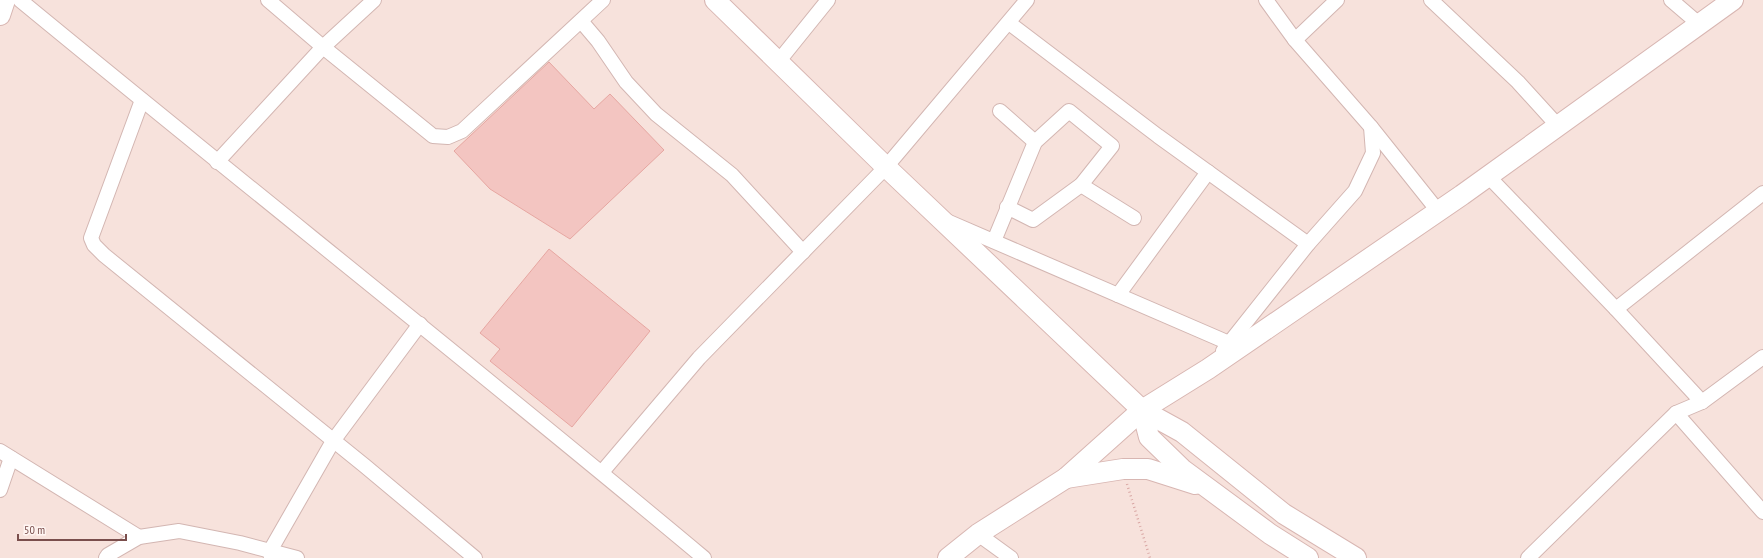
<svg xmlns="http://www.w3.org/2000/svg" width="1763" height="558" viewBox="0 0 1763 558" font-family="'PT Sans Narrow',sans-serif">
  <rect width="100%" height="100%" fill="#fdf0eb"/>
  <rect fill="#f7e2dc" x="0" y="0" width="1763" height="558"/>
  <g fill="#f3c5c1" stroke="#e6a6a1">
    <polygon points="549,62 594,109 610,94 664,150 570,239 490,189 454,151"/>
    <polygon points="549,249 650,331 572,427 490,361 500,349 480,333"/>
  </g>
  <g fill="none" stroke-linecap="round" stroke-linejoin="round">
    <defs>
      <g id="street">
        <path d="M20,0C247,187 478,369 704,558"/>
        <polyline points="268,0 323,47 433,136 448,137 462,131 603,0"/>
        <polyline points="1266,0 1295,40 1371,127 1438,211"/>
        <polyline points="1431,0 1518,82 1558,126"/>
        <polyline points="1671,0 1699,24"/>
        <polyline points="581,21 598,41 626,82 656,114 732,175 803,252"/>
        <polyline points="1009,23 1158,136 1308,244"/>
        <polyline points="1295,40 1337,0"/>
        <polyline points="778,62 828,0"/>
        <polyline points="142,100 91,238 94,245 104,255 365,466 475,558"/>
        <polyline points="1000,111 1035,142"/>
        <polyline points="217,162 323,47 374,0"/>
        <polyline points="1488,176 1616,309 1702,402"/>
        <polyline points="1081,185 1134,218"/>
        <polyline points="949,222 1229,343"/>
        <polyline points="994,241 1035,142 1069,111 1112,146 1081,185 1033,220 1007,207"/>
        <polyline points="1118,295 1208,172"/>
        <polyline points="1616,309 1763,193"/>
        <polyline points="1223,351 1308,244 1355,191 1373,153 1371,127"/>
        <polyline points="1676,413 1763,512"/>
        <polyline points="0,451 139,537"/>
        <polyline points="602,472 699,358 886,167 1027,0"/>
        <polyline points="0,490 11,458"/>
        <polyline points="978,534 1011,558"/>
        <polyline points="106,558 108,555 139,537 179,531 240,543 297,558"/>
        <polyline points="271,558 270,551 333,441 420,324"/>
        <polyline points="1528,558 1676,413 1702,402 1763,357"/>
      </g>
      <g id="secondary">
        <polyline points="715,0 886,167 1142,410 1182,432 1284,514 1356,558"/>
        <polyline points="0,15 5,0"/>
        <polyline points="1142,410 1149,437 1182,469 1270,534 1308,558"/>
        <polyline points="1066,478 1123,469 1148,469 1195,484"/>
        <polyline points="948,558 978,534 1066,478 1142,410 1208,369 1462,195 1733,0"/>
      </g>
    </defs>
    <use href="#street" stroke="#d3b6b2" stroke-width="16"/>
    <use href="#secondary" stroke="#d8b6b2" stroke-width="22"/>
    <polyline stroke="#d9a7a4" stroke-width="2.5" stroke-dasharray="1 3" stroke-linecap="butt" points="1127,484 1150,558"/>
    <use href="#street" stroke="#fff" stroke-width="14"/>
    <use href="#secondary" stroke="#fff" stroke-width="20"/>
  </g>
  <path d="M18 534v6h108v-6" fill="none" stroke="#7a4e4c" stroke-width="2"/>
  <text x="24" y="534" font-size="12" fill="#7a4e4c" stroke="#fff5f2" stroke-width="3" paint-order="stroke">50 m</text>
</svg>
